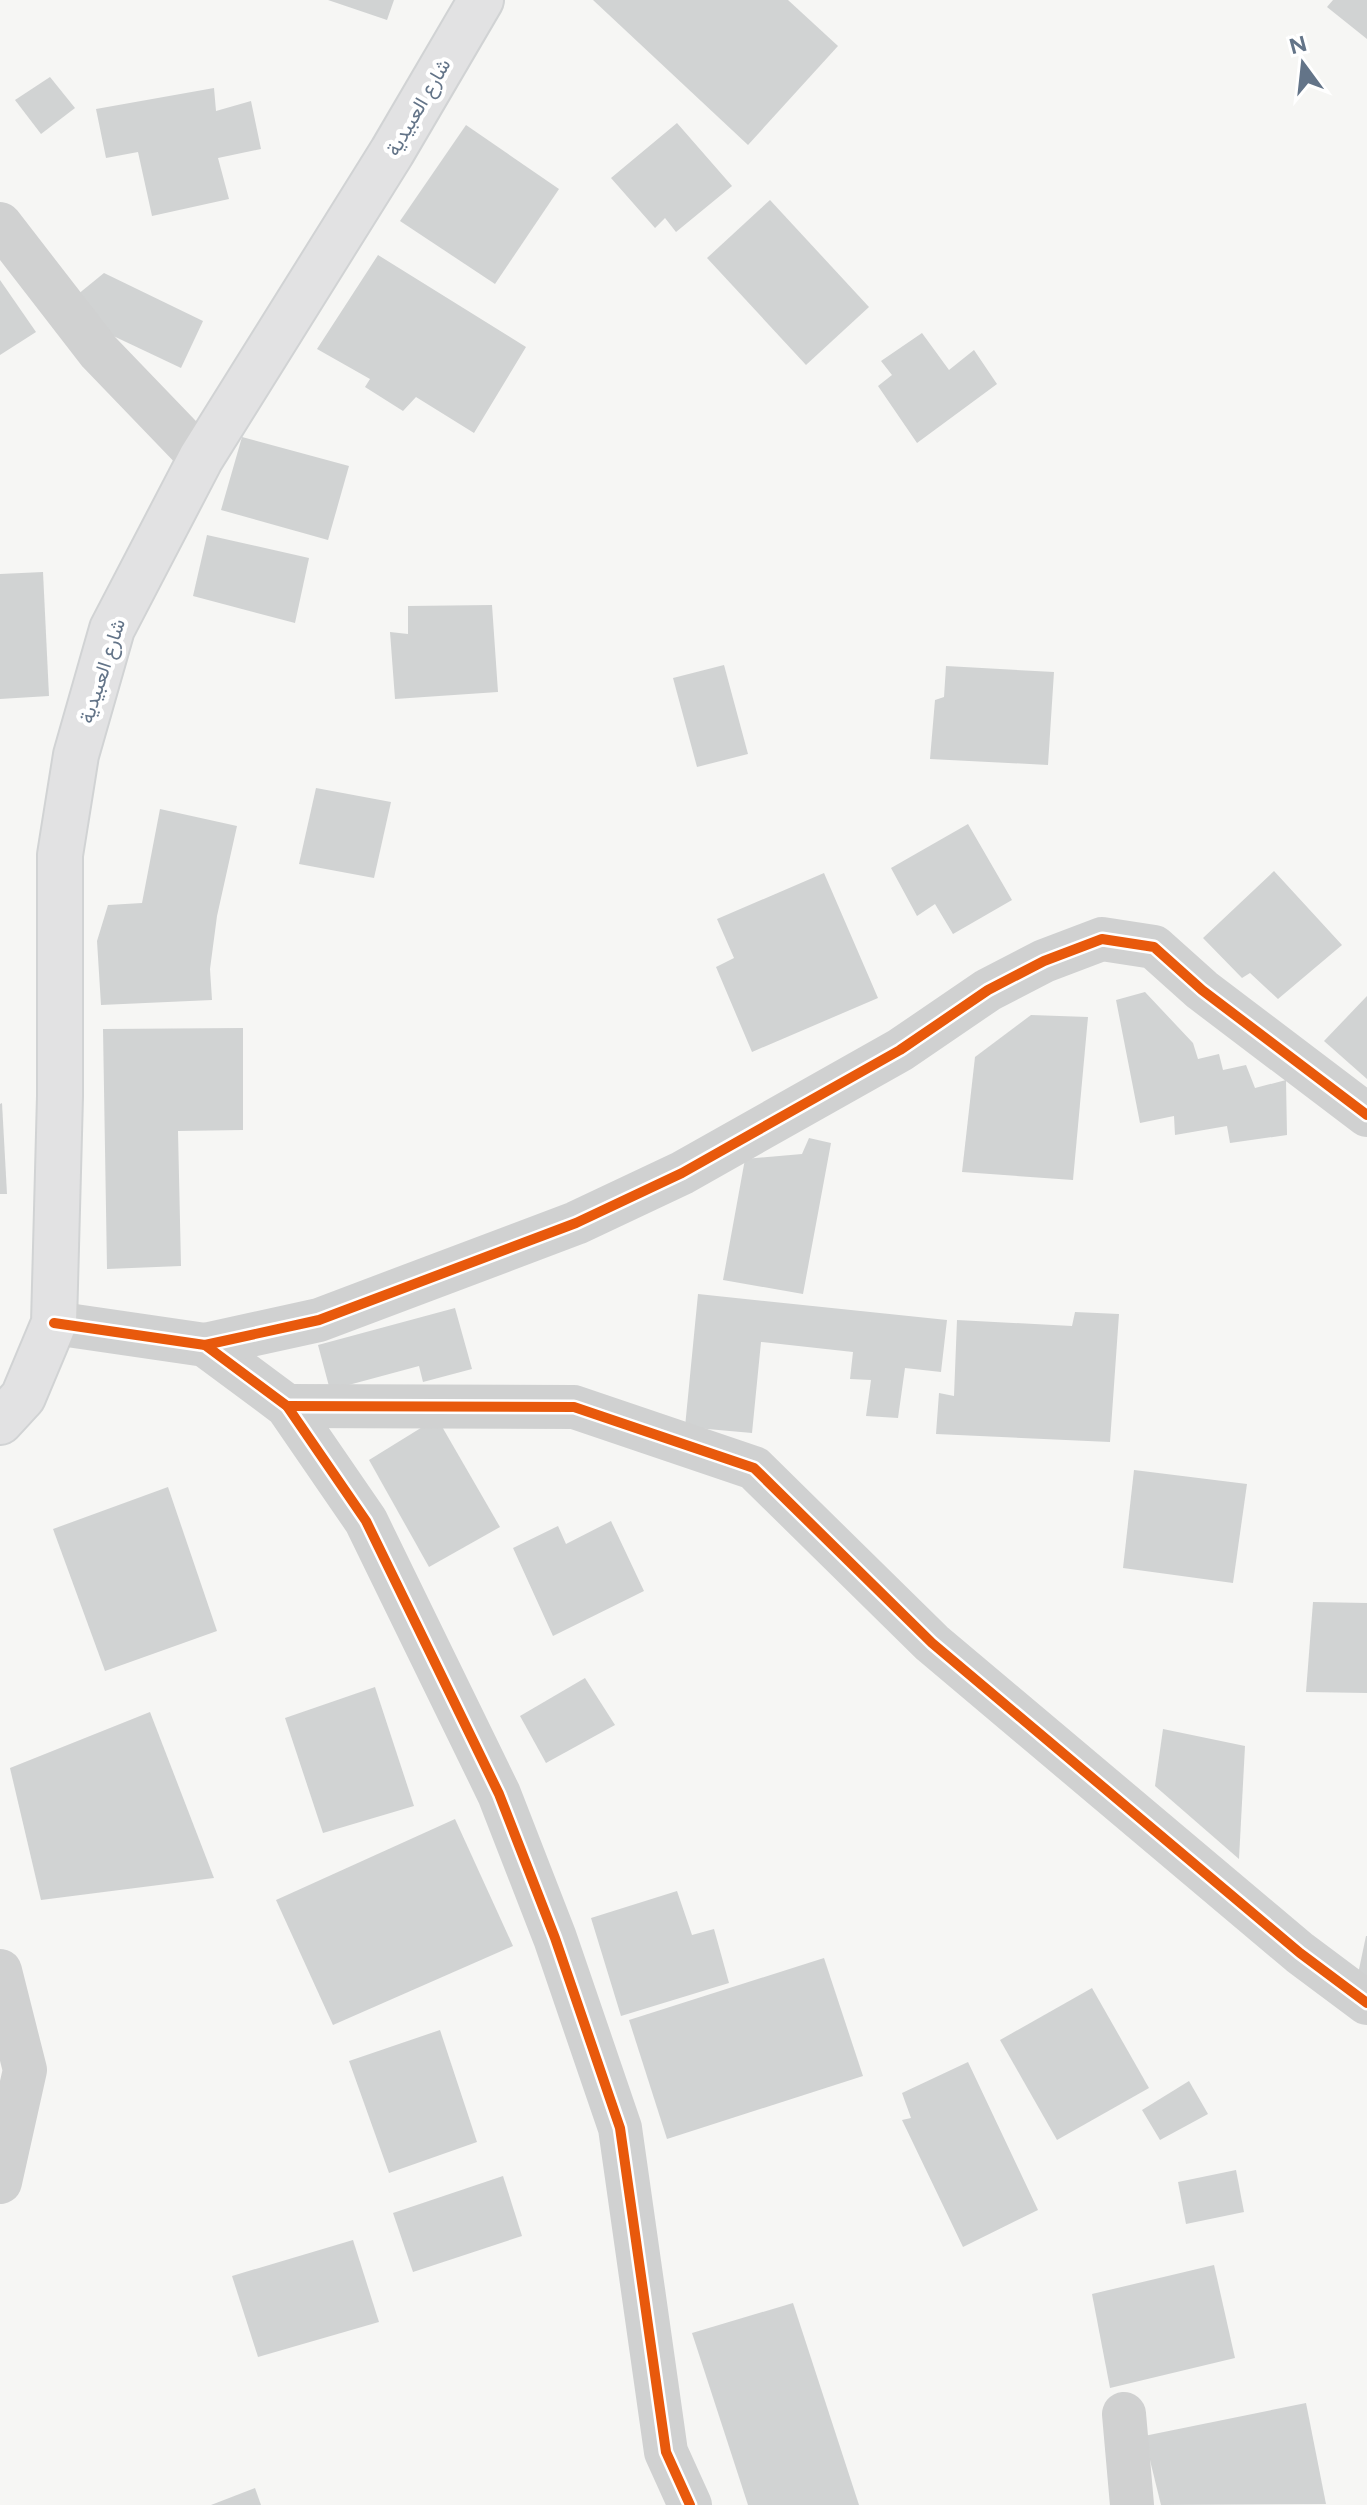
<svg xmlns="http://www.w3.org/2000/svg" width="1367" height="2505" viewBox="0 0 1367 2505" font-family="Figtree,Vazirmatn,sans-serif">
  <rect width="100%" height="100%" fill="#f6f6f4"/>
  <g fill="#d1d3d3">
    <polygon points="328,0 394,0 387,20"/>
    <polygon points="593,0 788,0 838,46 748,145"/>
    <polygon points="1333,0 1367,0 1367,39 1327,7"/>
    <polygon points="50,77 75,108 41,134 15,100"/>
    <polygon points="214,88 216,111 251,101 261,149 218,158 229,199 152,216 138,152 106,158 96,109"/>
    <polygon points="677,123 732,186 676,232 665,218 655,228 611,178"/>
    <polygon points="466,125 559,189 495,284 400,221"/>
    <polygon points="770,200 869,307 806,365 707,258"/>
    <polygon points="378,255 526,347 474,433 416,397 403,411 365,387 370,379 317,349"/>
    <polygon points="104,273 203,321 181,368 107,333 77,295"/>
    <polygon points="0,280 36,332 0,355"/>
    <polygon points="922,333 949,370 974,350 997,384 917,443 878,386 892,375 881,361"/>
    <polygon points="242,437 349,466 328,540 221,510"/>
    <polygon points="207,535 309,558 295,623 193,596"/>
    <polygon points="43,572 49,696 0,699 0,574"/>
    <polygon points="492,605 498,692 395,699 390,632 408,634 408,606"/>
    <polygon points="724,665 748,754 697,767 673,678"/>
    <polygon points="946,666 1054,672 1048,765 930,759 935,700 944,697"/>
    <polygon points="316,788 391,802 374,878 299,864"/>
    <polygon points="160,809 237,826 217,916 210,969 212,1000 101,1005 97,941 108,905 142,903"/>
    <polygon points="968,824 1012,900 953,934 935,904 917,916 891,868"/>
    <polygon points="1274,871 1342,945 1278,999 1250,973 1242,978 1203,938"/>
    <polygon points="824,873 878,998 752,1052 716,967 734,958 717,919"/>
    <polygon points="1145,992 1193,1043 1198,1059 1219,1054 1223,1070 1246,1065 1255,1088 1286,1080 1287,1135 1230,1143 1227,1126 1175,1135 1174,1116 1140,1123 1116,1000"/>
    <polygon points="1367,996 1367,1079 1324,1041"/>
    <polygon points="1031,1015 1088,1017 1073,1180 962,1172 975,1057"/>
    <polygon points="243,1028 243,1130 178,1131 181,1266 107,1269 103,1029"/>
    <polygon points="2,1103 7,1194 0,1194 0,1104"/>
    <polygon points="809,1138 831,1143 803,1294 723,1280 745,1159 802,1154"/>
    <polygon points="698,1294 947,1320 941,1372 905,1368 898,1418 866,1416 871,1380 850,1379 853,1352 761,1342 752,1433 685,1427"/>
    <polygon points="455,1308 472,1369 423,1382 419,1366 330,1390 318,1345"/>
    <polygon points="1075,1312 1119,1314 1110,1442 936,1434 939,1393 954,1396 957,1320 1072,1326"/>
    <polygon points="437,1418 500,1527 429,1567 369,1460"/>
    <polygon points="1134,1470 1247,1484 1233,1583 1123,1568"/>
    <polygon points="168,1487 217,1631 105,1671 53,1529"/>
    <polygon points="611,1521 644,1591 553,1636 513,1548 558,1526 566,1544"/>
    <polygon points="1313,1602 1367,1603 1367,1693 1306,1692"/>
    <polygon points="585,1678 615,1725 546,1763 520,1716"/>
    <polygon points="375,1687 414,1806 323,1833 285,1718"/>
    <polygon points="150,1712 214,1878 41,1900 10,1768"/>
    <polygon points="1163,1729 1245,1746 1239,1859 1155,1786"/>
    <polygon points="455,1819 513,1946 333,2025 276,1900"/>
    <polygon points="677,1891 692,1935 714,1929 729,1983 621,2016 591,1918"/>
    <polygon points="1366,1936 1367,1936 1367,1976 1358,1974"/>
    <polygon points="824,1958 863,2076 667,2139 629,2020"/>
    <polygon points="1092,1988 1149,2088 1057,2140 1000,2040"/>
    <polygon points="440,2030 477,2142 389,2173 349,2061"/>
    <polygon points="968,2062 1038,2210 963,2247 902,2120 911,2118 902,2093"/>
    <polygon points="1189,2081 1208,2114 1160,2140 1142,2110"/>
    <polygon points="1236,2170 1244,2212 1186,2224 1178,2182"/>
    <polygon points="503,2176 522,2236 413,2272 393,2213"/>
    <polygon points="353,2240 379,2322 258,2357 232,2276"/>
    <polygon points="1214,2265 1235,2358 1110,2388 1092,2294"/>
    <polygon points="793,2303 859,2505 748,2505 692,2333"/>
    <polygon points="1306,2403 1326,2504 1161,2505 1144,2436"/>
    <polygon points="255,2488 261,2505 211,2505"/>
  </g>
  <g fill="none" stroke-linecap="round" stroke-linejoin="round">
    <defs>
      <polyline id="secondary" points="0,1422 23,1397 54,1323 60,1096 60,855 76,755 112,629 201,458 392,152 481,0"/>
    </defs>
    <use href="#secondary" stroke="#d1d3d4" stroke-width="48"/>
    <g stroke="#d0d1d1" stroke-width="44">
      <polyline points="0,224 99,352 201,458"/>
      <polyline points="287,1406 574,1407 754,1468 932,1643 1300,1953 1367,2003"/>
      <polyline points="0,1971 25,2070 0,2182"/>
      <polyline points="1124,2414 1132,2505"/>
    </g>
    <g stroke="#d0d1d1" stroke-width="44">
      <polyline points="54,1323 205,1345 287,1406 366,1521 499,1794 555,1938 620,2128 666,2452 690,2505"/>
      <polyline points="205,1345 319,1320 576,1223 682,1173 900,1050 988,990 1044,961 1102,939 1154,947 1202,990 1367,1115"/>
    </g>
    <use href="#secondary" stroke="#e2e2e3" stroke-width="44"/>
    <defs>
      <g id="cycleway">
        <polyline points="54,1323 205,1345 287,1406 366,1521 499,1794 555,1938 620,2128 666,2452 690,2505"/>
        <polyline points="205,1345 319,1320 576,1223 682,1173 900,1050 988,990 1044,961 1102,939 1154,947 1202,990 1367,1115"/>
        <polyline points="287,1406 574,1407 754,1468 932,1643 1300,1953 1367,2003"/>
      </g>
    </defs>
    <use href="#cycleway" stroke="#fff" stroke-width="15"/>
    <use href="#cycleway" stroke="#e8590c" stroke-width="10"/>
  </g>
  <g text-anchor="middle" stroke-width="8" stroke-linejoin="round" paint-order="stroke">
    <g font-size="20" fill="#637488" stroke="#fff">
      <text transform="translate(418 107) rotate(-60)" y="7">شارع العبيدية</text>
      <text transform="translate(102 671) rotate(-72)" y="7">شارع العبيدية</text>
    </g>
  </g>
  <g transform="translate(1303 64) rotate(345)" stroke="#ffffff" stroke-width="6" paint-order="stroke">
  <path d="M0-6L14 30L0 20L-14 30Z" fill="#637488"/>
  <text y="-12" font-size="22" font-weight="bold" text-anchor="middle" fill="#637488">N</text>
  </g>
</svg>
